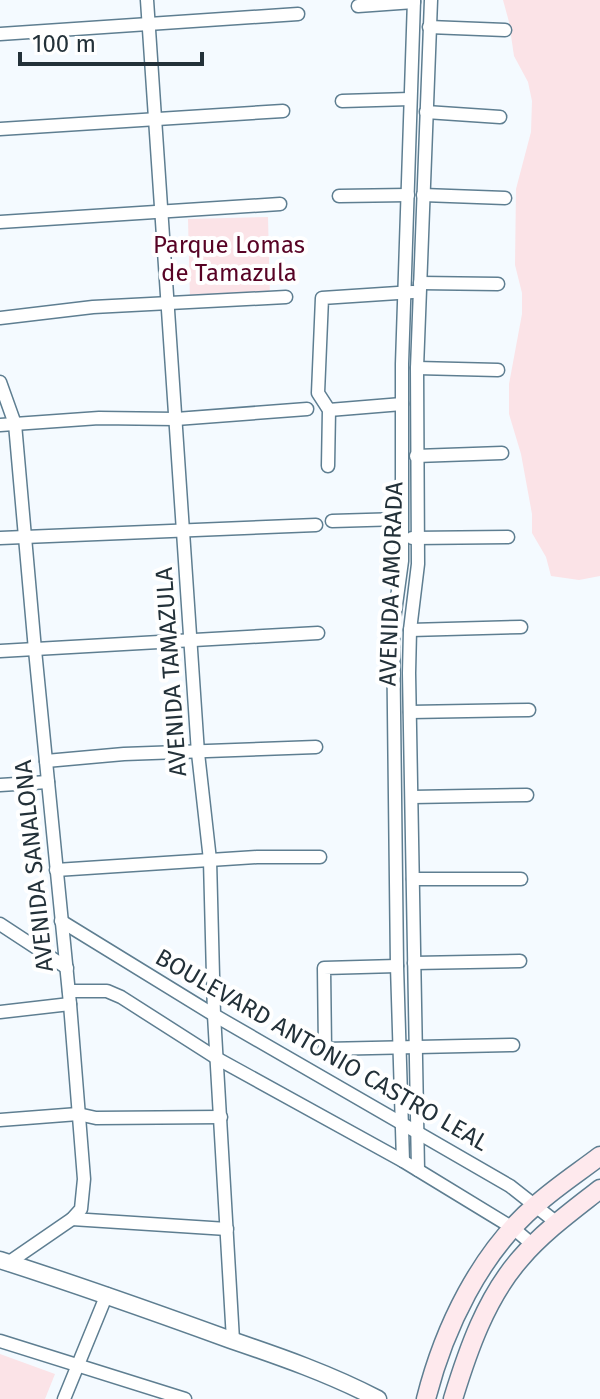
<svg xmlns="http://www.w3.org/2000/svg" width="600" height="1399" viewBox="0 0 600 1399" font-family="'Fira Sans',sans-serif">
  <rect width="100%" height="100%" fill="#f4faff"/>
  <g fill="#fbe3e7">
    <polygon points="503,0 600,0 600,576 579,580 551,576 546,557 532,533 532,514 521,454 509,414 509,384 522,314 522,293 515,265 516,189 531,132 532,101 528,82 514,56 509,22"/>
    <polygon points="268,217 270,298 190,301 188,219"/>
    <polygon points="0,1354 55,1374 45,1399 0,1399"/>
  </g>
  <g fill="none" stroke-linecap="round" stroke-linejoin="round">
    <defs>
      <g id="minor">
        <polyline points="147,0 198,753 210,860 214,1015 233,1340"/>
        <polyline points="358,6 414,2"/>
        <polyline points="429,27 505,30"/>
        <polyline points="0,34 298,14"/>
        <polyline points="342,101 410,99"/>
        <polyline points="426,112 500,117"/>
        <polyline points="0,129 283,111"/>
        <polyline points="423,195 505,198"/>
        <polyline points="339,196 408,195"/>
        <polyline points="0,222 280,204"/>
        <polyline points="420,283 498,284"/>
        <polyline points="0,318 93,307 286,297"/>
        <polyline points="417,368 498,370"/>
        <polyline points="0,382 15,424 35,650 70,1004 84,1179 81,1209 72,1219 8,1263"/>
        <polyline points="329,410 402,404"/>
        <polyline points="0,425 99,418 176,419 307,409"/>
        <polyline points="416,456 502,453"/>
        <polyline points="328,466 329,410 318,393 322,298 413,292"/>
        <polyline points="332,521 401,519"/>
        <polyline points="0,538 316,525"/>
        <polyline points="412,538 508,537"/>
        <polyline points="410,630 521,627"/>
        <polyline points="0,651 318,633"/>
        <polyline points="410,712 529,710"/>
        <polyline points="46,761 124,754 316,747"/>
        <polyline points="0,785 48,782"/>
        <polyline points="412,797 527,795"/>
        <polyline points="56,870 257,857 320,857"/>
        <polyline points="413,879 521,879"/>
        <polyline points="61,921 214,1015 510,1186 557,1223"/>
        <polyline points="0,924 67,968"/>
        <polyline points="414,963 520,961"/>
        <polyline points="397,966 324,968 325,1049 513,1045"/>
        <polyline points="69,991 107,991 121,997 218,1059 403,1161 513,1228 533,1245"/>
        <polyline points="0,1012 70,1004"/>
        <polyline points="0,1120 78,1114 96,1118 221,1117"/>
        <polyline points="403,1161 397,966 393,627 402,561 402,364 414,0"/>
        <polyline points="418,1170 409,673 410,630 418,564 417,368 431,0"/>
        <polyline points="72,1219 227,1229"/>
        <polyline points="0,1341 185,1399"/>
        <polyline points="64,1399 107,1294"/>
      </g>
      <path id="tertiary" d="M0,1260C78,1285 154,1312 231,1340C281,1357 330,1374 378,1399"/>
      <g id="secondary">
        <path d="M426,1399C444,1328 480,1253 536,1205C556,1187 579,1172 600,1156"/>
        <path d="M453,1399C468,1350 486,1298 520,1259C543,1232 572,1211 600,1189"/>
      </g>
    </defs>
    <use href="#minor" stroke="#5e7e91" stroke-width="15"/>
    <use href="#tertiary" stroke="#5e7e91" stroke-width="19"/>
    <use href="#secondary" stroke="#5e7e91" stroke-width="21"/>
    <use href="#minor" stroke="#fff" stroke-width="12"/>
    <use href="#tertiary" stroke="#fff" stroke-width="16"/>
    <use href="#secondary" stroke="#fee9ed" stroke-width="18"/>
  </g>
  <g text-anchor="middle" stroke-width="8" stroke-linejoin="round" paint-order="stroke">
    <g font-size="24" fill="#580325" stroke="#fff">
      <text x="229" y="253">Parque Lomas<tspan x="229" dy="28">de Tamazula</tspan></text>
    </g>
    <g font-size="24" fill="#233139" stroke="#fff">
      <text transform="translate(391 584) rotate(-88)" y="8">AVENIDA AMORADA</text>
      <text transform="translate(171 672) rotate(-94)" y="8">AVENIDA TAMAZULA</text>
      <text transform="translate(34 866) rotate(-96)" y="8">AVENIDA SANALONA</text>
      <text transform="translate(322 1050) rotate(30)" y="8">BOULEVARD ANTONIO CASTRO LEAL</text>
    </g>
  </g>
  <path d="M20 52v12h182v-12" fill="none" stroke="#233139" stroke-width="4"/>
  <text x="32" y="52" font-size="24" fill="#233139" stroke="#ffffff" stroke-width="6" paint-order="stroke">100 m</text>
</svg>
